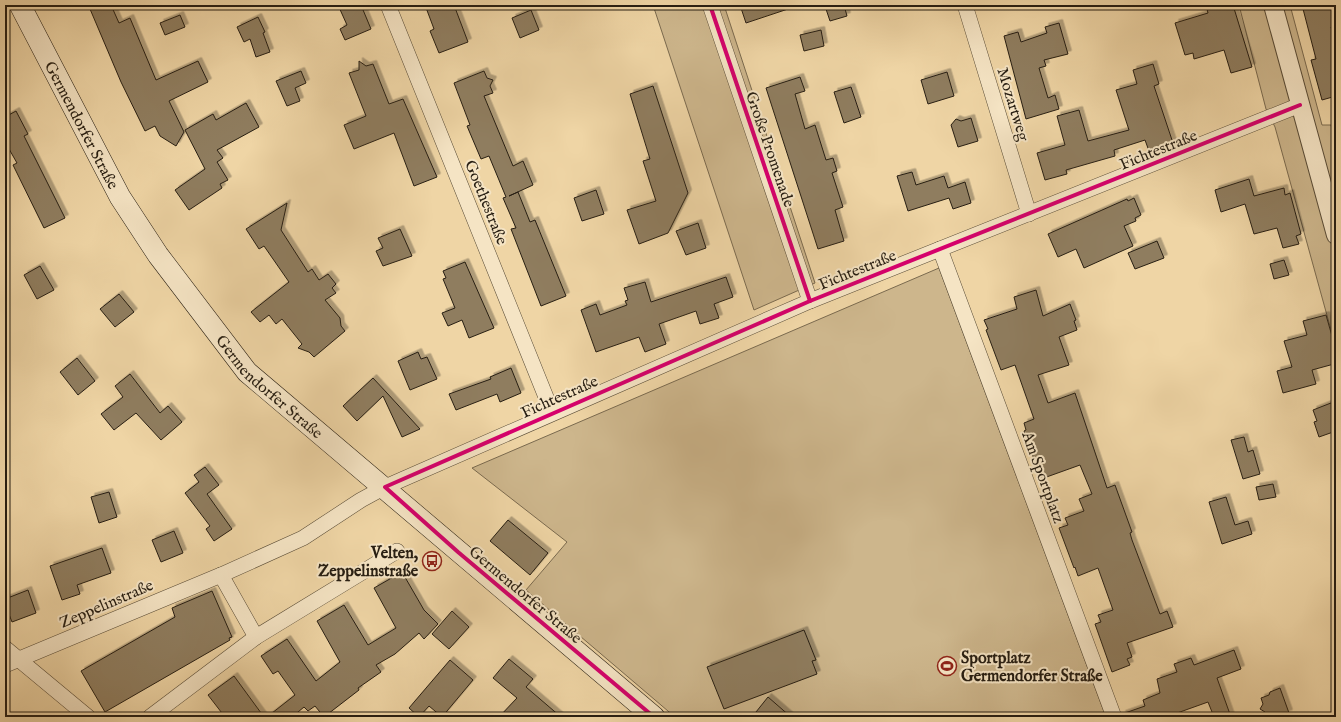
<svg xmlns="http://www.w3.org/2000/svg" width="1341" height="722" viewBox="0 0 1341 722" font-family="'IM FELL English',serif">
  <defs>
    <filter id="shadow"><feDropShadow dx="3.5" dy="-3.5" stdDeviation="0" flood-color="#0004"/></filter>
  </defs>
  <rect width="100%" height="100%" fill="#efd5a5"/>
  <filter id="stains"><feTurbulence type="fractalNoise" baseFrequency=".005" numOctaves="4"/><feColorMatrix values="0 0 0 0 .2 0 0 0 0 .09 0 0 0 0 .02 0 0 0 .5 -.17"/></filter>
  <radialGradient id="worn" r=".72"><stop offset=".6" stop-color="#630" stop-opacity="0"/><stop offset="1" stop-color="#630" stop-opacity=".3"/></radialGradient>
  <g fill="#cdb68c" stroke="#7a6a4f">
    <polygon points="653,5 724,5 815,283 754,310"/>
    <polygon points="1239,5 1290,5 1322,125 1331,125 1336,147 1336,348 1275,127 1266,109"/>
    <polygon points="939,268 1106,717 675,717 526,590 567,542 472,468"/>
  </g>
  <g fill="#8f7d5e" stroke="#271e12" filter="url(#shadow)">
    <polygon points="99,5 111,5 119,23 130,18 156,80 198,61 208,82 169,101 184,132 176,146 160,136 155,126 145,131 121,82 90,9"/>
    <polygon points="338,5 361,5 371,29 345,40 340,29 347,25"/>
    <polygon points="425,5 454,5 468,42 439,53 430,31 434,29"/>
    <polygon points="740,5 793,5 794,7 746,23"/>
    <polygon points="838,5 844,5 847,16 830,21 826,9"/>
    <polygon points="1206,5 1233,5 1252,67 1231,73 1224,50 1194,59 1193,53 1185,55 1175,23 1208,13"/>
    <polygon points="1302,5 1336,5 1336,25 1331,27 1336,44 1336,96 1322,100 1311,60 1316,59"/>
    <polygon points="531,10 539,30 520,38 512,18"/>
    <polygon points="180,15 185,27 165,35 160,23"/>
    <polygon points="258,17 265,32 263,33 270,52 256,57 250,39 244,42 237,27"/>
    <polygon points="1059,23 1068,54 1044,60 1046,66 1039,68 1048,98 1055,95 1059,109 1026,119 1004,36 1018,32 1021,42 1047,33 1045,27"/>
    <polygon points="821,30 824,46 804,51 800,35"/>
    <polygon points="359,61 366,66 373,64 389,104 403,99 437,177 414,186 394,133 354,149 344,125 366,116 349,73 359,70"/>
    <polygon points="1153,64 1159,84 1154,86 1173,143 1149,151 1145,140 1114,150 1115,156 1066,170 1067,174 1045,180 1037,153 1065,145 1057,116 1079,110 1088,141 1129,130 1116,90 1137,84 1133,70"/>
    <polygon points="301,71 306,83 295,88 300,101 287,106 276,81"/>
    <polygon points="484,71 487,78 493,80 490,86 493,93 484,96 513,166 523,161 533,185 509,196 518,192 530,222 535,220 566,296 541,306 511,229 516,228 503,198 506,197 489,156 481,159 467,126 470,125 454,83"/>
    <polygon points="947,72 954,96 928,104 921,80"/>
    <polygon points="800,77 805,91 795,94 805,129 815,125 826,160 833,158 837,171 832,173 843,207 835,210 844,241 818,249 766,88"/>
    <polygon points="653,86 688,193 668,233 639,244 627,210 656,201 643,161 650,159 630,94"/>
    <polygon points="851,87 861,117 844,123 834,92"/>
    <polygon points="246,103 259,127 217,150 223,158 217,162 228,180 220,184 222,188 189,210 175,190 205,169 185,130 213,114 216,120"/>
    <polygon points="16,111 28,134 24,136 65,218 44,228 13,165 17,163 5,142 5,117"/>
    <polygon points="971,118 978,141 958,147 951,125 956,119 961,121"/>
    <polygon points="912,172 916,185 944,176 948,188 965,182 971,203 953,209 949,198 908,211 897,176"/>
    <polygon points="1249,179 1254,196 1284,188 1285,195 1290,193 1301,234 1296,236 1299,244 1283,248 1277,228 1254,234 1245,204 1221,212 1215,190"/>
    <polygon points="596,190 604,214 582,221 574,198"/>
    <polygon points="1134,198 1141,215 1135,218 1136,221 1124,226 1133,246 1084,268 1076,249 1058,257 1048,234 1127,199 1128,201"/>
    <polygon points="287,203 281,230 308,272 312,269 319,280 328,274 336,284 332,288 336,293 325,300 340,318 341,326 345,331 314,357 309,352 298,348 302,344 282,319 276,324 269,315 260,322 251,312 289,282 264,246 259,249 246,229"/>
    <polygon points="698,223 706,248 686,255 676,231"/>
    <polygon points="400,229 412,256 383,266 376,251 383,248 378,238"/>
    <polygon points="1157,241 1164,258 1135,269 1128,253"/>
    <polygon points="1284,260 1289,275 1274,279 1270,264"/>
    <polygon points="465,262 494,328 469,338 462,320 448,326 442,313 455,308 443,279 446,278 443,271"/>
    <polygon points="40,266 54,290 37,299 24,275"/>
    <polygon points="726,277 733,297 714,304 719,318 700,324 696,311 659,324 666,344 645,352 639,337 596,352 581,310 596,304 600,315 627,305 625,301 628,300 624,288 645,282 651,302"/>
    <polygon points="1036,290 1043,316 1070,304 1076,320 1074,321 1077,330 1059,337 1069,365 1038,375 1048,403 1075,393 1107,488 1115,485 1132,532 1130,533 1132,540 1160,614 1167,611 1173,627 1127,643 1132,657 1127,659 1130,665 1112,672 1095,624 1101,622 1098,615 1113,610 1098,568 1078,576 1075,567 1074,568 1059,528 1068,525 1065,518 1084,511 1079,499 1092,494 1080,465 1041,479 1024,431 1026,430 1024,423 1034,419 1015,365 1001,370 986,330 988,329 984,320 1017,309 1014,297"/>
    <polygon points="119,294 134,312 115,327 100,309"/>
    <polygon points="1326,315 1336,350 1336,357 1332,358 1334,364 1312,370 1316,384 1283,393 1277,371 1292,367 1284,341 1307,335 1303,321"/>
    <polygon points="418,352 421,359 427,357 437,379 410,390 398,361"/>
    <polygon points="77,358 95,381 78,395 60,372"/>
    <polygon points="511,368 521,393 500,402 497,394 456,410 449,394 491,379 490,377"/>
    <polygon points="130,374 160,413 168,406 182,422 161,440 136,413 114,430 101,414 123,397 115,386"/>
    <polygon points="373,378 387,393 420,429 402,437 383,396 357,421 343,406"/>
    <polygon points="1336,401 1336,431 1319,437 1314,422 1317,421 1313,410"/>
    <polygon points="1244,437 1248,452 1253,450 1260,474 1243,479 1231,440"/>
    <polygon points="205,467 219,485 207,494 232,529 214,541 206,529 210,526 185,493 199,482 194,475"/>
    <polygon points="1273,484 1276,497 1259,500 1256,487"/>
    <polygon points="109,492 117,517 99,523 91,497"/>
    <polygon points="1226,497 1235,525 1248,521 1252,534 1222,544 1209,502"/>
    <polygon points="508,520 548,553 530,575 490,541"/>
    <polygon points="174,531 183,553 161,562 152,540"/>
    <polygon points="102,548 111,573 77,585 80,594 62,600 50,566"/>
    <polygon points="402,572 424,610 438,624 424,639 419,633 395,654 376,665 381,672 358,688 359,690 324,717 315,706 308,711 304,707 292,717 267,717 295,695 278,671 273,674 261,656 287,639 316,681 340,662 317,621 344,605 368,645 396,628 374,588"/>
    <polygon points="28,590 36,613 12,622 5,604 5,599"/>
    <polygon points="212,591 232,637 229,638 230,640 105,712 81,671 175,617 172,608"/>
    <polygon points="452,611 469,627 449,649 432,634"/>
    <polygon points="804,630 816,660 812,661 817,674 724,709 707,667"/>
    <polygon points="1234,650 1241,669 1217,678 1231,717 1214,717 1208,702 1166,717 1123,717 1122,714 1145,706 1143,700 1160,693 1157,679 1177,672 1174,664 1191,658 1194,665"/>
    <polygon points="509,659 533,679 526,687 561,717 499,717 517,698 493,678"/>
    <polygon points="450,660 473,680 442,717 429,706 419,717 409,708"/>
    <polygon points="234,676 264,717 225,717 208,695"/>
    <polygon points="1280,688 1289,713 1278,717 1267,717 1265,712 1260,709 1263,704 1261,698 1269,695 1270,692"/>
    <polygon points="768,697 791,717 752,717"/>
  </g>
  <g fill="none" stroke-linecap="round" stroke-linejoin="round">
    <defs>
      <g id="minor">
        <polyline points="388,5 552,412"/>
        <polyline points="710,5 810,301"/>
        <polyline points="965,5 1029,214"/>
        <polyline points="940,249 1114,717"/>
        <polyline points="221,575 256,637 397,551"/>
        <polyline points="5,648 88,717"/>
        <polyline points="5,665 221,575 303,538 361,500 385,487 810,301 1300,105"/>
        <polyline points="150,717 256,637"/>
      </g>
      <polyline id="tertiary" points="1273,5 1336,235"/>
      <g id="secondary">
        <path id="s1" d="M20,5L120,197L158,255L247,372L654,717"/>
      </g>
    </defs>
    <use href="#minor" stroke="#594c37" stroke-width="16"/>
    <use href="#tertiary" stroke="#594c37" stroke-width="20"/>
    <use href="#secondary" stroke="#271e12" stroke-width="22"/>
    <use href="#minor" stroke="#f5e4c4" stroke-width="15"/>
    <use href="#tertiary" stroke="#f5e4c4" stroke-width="18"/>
    <use href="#secondary" stroke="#f5e4c4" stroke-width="21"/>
    <defs>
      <g id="cycleway">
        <polyline points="710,5 810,301"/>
        <polyline points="654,717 458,552 385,487 810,301 1300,105"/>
      </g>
    </defs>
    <use href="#cycleway" stroke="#f5e4c4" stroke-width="6"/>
    <use href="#cycleway" stroke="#d6006c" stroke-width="4"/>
  </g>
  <defs>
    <symbol id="bus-ring" viewBox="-11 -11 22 22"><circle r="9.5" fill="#f5e4c4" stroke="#8f2418" stroke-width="1.5"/><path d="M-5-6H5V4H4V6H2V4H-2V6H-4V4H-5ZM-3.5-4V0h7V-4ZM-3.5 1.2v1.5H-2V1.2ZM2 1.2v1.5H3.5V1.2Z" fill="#8f2418"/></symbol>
    <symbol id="stadium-ring" viewBox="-11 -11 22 22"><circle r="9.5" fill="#f5e4c4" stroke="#8f2418" stroke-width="1.5"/><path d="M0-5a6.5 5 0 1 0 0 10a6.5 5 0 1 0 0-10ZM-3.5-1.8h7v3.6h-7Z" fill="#8f2418"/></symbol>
  </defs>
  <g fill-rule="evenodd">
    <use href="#bus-ring" x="421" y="550" width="22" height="22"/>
    <use href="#stadium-ring" x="936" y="655" width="22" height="22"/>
  </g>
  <g text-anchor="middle" stroke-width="4" stroke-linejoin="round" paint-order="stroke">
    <g font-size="16" fill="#271e12" stroke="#f5e4c4">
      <text transform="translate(1014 104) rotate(73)" y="6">Mozartweg</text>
      <text dy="6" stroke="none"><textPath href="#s1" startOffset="135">Germendorfer Straße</textPath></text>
      <text transform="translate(771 149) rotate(71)" y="6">Große Promenade</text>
      <text transform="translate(1158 149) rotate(-22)" y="6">Fichtestraße</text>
      <text transform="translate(487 202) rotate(68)" y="6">Goethestraße</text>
      <text transform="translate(857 269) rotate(-22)" y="6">Fichtestraße</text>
      <text dy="6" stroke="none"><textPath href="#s1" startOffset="459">Germendorfer Straße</textPath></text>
      <text transform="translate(559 396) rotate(-24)" y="6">Fichtestraße</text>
      <text transform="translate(1044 477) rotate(70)" y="6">Am Sportplatz</text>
      <text transform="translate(526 594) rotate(40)" y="6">Germendorfer Straße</text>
      <text transform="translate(106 603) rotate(-23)" y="6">Zeppelinstraße</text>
    </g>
    <g font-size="16" font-weight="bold" fill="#271e12" stroke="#f5e4c4" text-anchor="end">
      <text x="418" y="558">Velten,<tspan x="418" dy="18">Zeppelinstraße</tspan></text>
      <text x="961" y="663" text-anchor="start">Sportplatz<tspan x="961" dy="18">Germendorfer Straße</tspan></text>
    </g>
  </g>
  <rect width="1341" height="722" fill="none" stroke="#efd5a5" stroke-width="20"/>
  <rect x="6" y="6" width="1329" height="710" fill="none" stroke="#271e12" stroke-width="2"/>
  <rect x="10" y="10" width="1321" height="702" fill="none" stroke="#271e12"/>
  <rect width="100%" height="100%" filter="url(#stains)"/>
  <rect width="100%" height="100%" fill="url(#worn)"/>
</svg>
